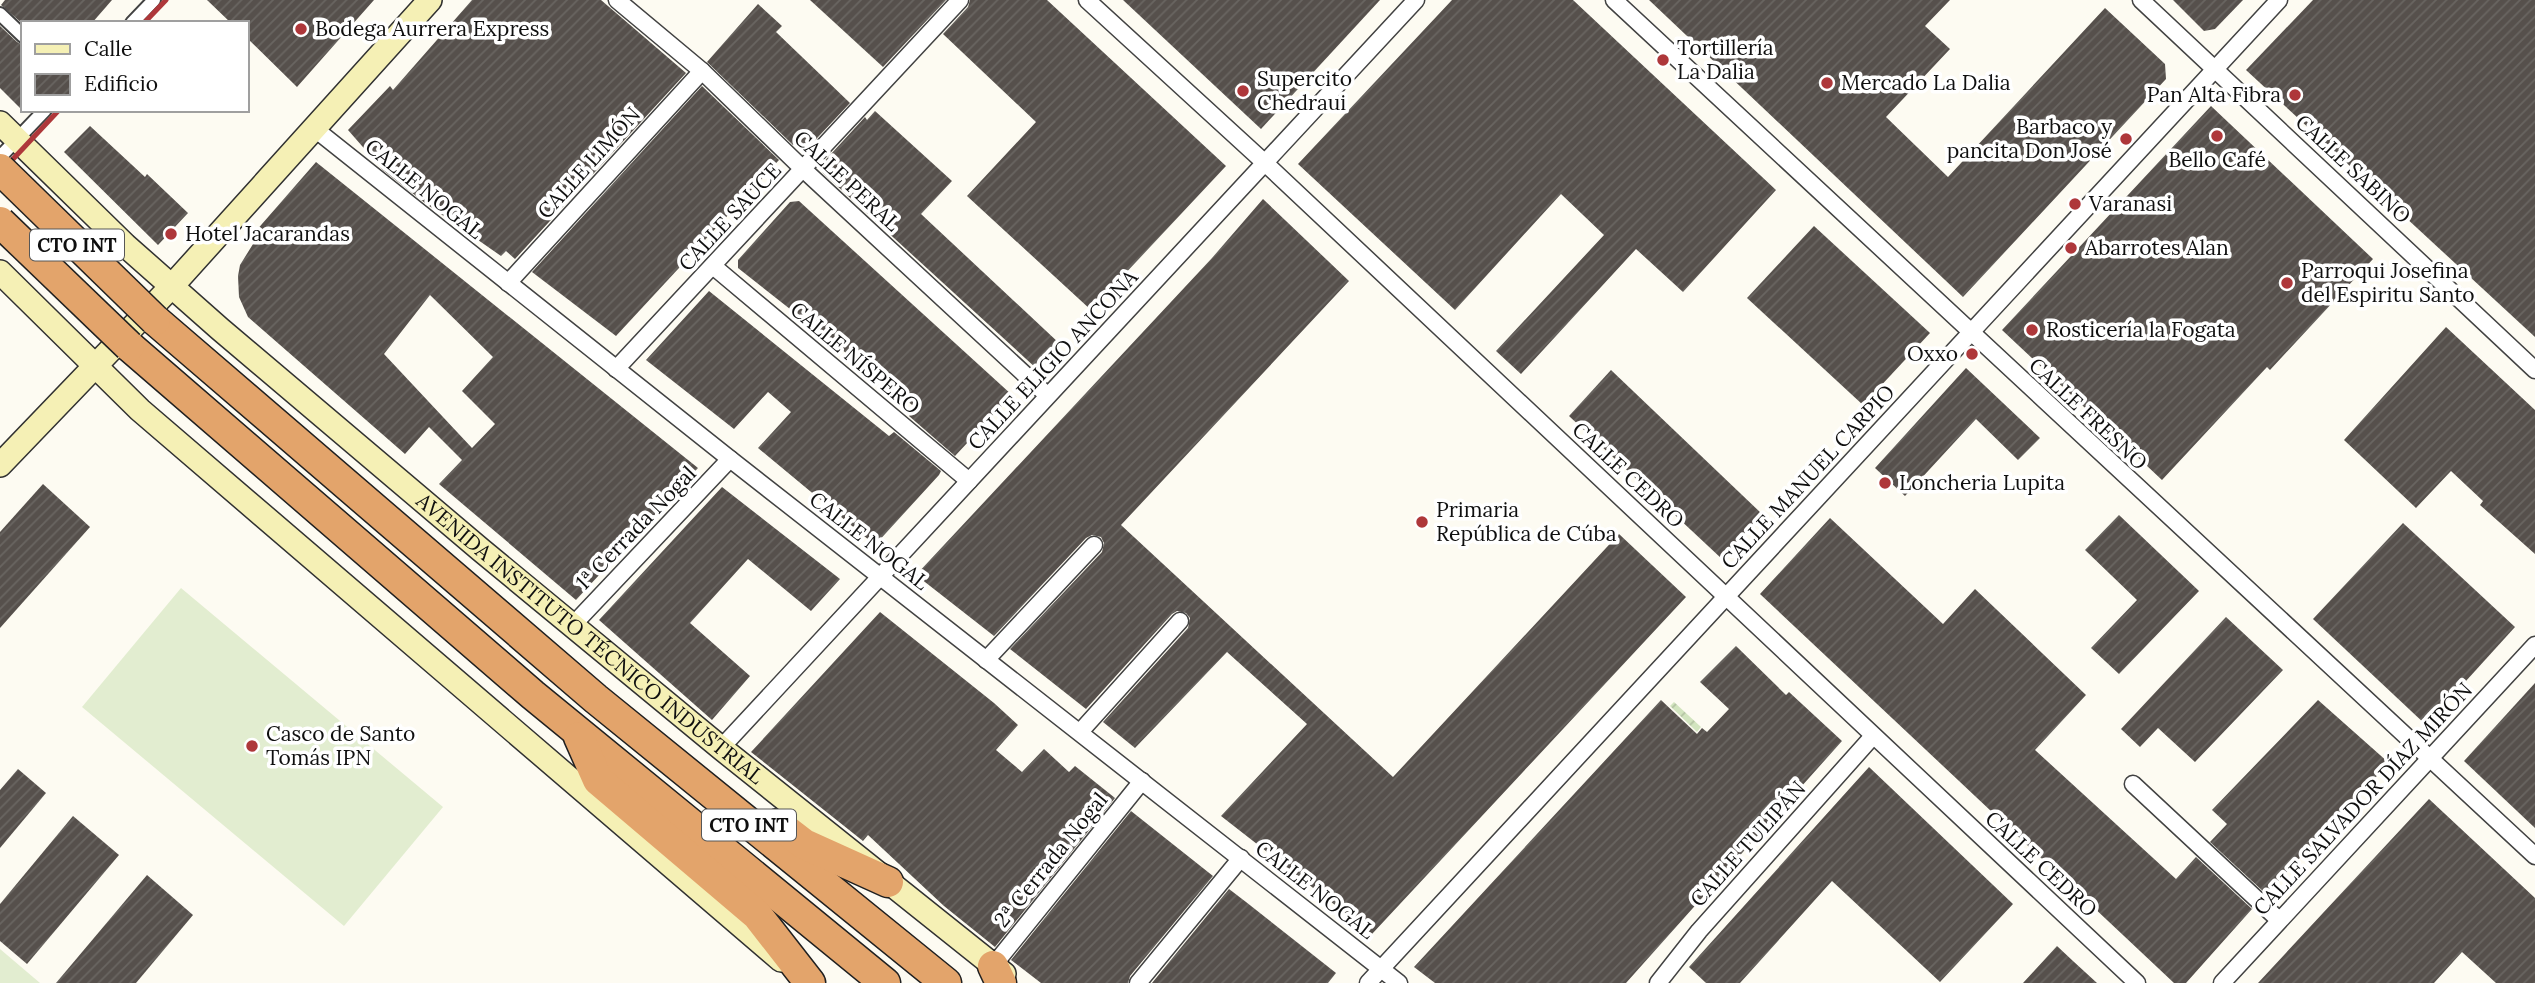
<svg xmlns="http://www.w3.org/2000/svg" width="2535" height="983" viewBox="0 0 2535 983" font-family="Lora,serif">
  <defs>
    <pattern id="garden-furrows" width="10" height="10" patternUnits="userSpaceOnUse" patternTransform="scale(1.75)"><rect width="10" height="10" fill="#d2e4bf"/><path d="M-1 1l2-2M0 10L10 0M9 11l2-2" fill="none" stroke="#b3c2a3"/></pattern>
    <pattern id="building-hatch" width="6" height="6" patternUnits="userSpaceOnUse" patternTransform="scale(1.75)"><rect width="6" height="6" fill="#56504c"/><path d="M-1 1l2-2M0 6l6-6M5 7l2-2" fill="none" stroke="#696561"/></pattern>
  </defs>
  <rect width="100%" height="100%" fill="#fdfbf2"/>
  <polygon fill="url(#garden-furrows)" points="1674,702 1701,727 1697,732 1670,706"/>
  <g fill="#e2edd0">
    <polygon points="181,588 443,807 344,926 82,707"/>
    <polygon points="0,949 40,983 0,983"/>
  </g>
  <g fill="url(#building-hatch)" fill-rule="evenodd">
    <polygon points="5,0 112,0 92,23 23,24 1,5"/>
    <polygon points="207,0 374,0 297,87 247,38 247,23 231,23"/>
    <polygon points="472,0 601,0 686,73 515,259 506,251 501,256 425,203 383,170 348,130 390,86 393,90"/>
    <polygon points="810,0 946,0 883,67"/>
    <polygon points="970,0 1047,0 1226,166 1091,310 967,196 1036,122 943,34 968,7"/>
    <polygon points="1123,0 1380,0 1261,129"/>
    <polygon points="1452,0 1573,0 1776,190 1683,292 1636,249 1521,374 1496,351 1604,235 1561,194 1455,310 1298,164"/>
    <polygon points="1649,0 1950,0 1925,26 1950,49 1886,117 1948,177 2105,8 2165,64 2166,79 1963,297"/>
    <polygon points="2173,0 2243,0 2215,29 2204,31"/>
    <polygon points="2313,0 2535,0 2535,337 2246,70"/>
    <polygon points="758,4 782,26 776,32 850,103 804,152 795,143 793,145 707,62"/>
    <polygon points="0,26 17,42 23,45 23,111 0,88"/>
    <polygon points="702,86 779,160 616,336 532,272"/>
    <polygon points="2211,106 2373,259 2270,370 2267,367 2162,480 2002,330"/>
    <polygon points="875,111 952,181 921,214 1060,344 1037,369 823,173 820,166 865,117 867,120"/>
    <polygon points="90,126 145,177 147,174 188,213 158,245 64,152"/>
    <path d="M316,162L698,468L576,600L439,484L462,460L429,427L405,454L248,317L239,297L238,276L240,265L258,236L255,232ZM430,295L493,357L462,391L495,424L472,448L384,354Z"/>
    <polygon points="1263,199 1349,281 1121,525 1393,777 1619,534 1686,597 1372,934 1221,816 1307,724 1227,652 1135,748 1103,722 1188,628 1190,618 1186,613 1177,611 1172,614 1086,709 1010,649 1102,552 1104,543 1101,537 1092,535 1086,538 994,636 916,575 1212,258"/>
    <polygon points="799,201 1012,395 955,456 909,416 916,408 738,268 738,260 790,202"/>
    <polygon points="1814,226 1930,333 1863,405 1747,298"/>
    <polygon points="709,291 889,436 894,432 941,471 939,475 875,545 758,448 791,412 768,392 734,429 646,360"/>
    <polygon points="2446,327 2535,410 2535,554 2480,505 2483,501 2451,471 2416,508 2344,440"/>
    <polygon points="1966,368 2040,438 2018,460 1976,419 1905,496 1875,468"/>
    <polygon points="1611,370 1762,514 1722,559 1569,416"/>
    <polygon points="43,484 90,527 0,628 0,532"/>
    <polygon points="722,487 840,579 811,611 748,559 690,623 750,676 712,720 599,620"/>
    <polygon points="2119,515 2199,591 2119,674 2091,648 2137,600 2085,550"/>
    <polygon points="1830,518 1943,624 1975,589 2086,695 2035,750 2176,879 2196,857 2252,909 2186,983 2174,983 1760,594"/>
    <polygon points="2403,523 2515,627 2426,725 2313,619"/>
    <polygon points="880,612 994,703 1018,725 996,750 1022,772 1044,749 1069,772 1075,766 1115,798 995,947 944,906 868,835 863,841 751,752"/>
    <polygon points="2226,617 2283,670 2195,762 2158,728 2140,747 2121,729"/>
    <polygon points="1736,646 1786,695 1789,692 1842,741 1626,983 1435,983 1414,967 1661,700 1697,734 1702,728 1707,732 1729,709 1700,682"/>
    <polygon points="2535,683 2535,828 2464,761"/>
    <polygon points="2318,700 2389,763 2266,894 2210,842 2227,824 2212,810"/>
    <polygon points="1869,767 2013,904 1940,982 1832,881 1740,983 1706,983 1689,967"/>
    <polygon points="18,769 46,793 0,848 0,790"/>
    <polygon points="2429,799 2535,898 2535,983 2496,983 2462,952 2434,983 2258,983"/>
    <polygon points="1131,811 1213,876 1130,976 1128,983 1041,983 1011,960"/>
    <polygon points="73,816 119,855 27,964 0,941 0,904"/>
    <polygon points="147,875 193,915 136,983 56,983"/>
    <polygon points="1229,889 1246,902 1336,973 1328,983 1152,983"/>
    <polygon points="2057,946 2073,961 2097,983 2023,983"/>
  </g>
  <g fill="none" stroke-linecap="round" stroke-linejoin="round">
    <defs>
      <g id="pedestrian">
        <polyline points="0,14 23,36"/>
        <polyline points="132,23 154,0"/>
        <polyline points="0,157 45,110"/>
      </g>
      <g id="minor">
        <polyline points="617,0 702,71 803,169 1047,395"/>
        <polyline points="1087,0 1265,163 2137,983"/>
        <polyline points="1614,0 2535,856"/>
        <polyline points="2141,0 2535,370"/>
        <polyline points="315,129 730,459 1399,983"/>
        <polyline points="713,266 969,481"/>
        <polyline points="508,283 702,71"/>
        <polyline points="616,369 960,0"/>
        <polyline points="572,626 730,459"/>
        <polyline points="986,660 1094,545"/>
        <polyline points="1080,732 1180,621"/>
        <polyline points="721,748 1416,0"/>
        <polyline points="2133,784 2279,920"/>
        <polyline points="993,966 1142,781"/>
        <polyline points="1138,983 1241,858"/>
        <polyline points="1368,983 2279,0"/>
        <polyline points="1658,983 1699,931 1873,736"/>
        <polyline points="2222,983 2535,645"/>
      </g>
      <g id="secondary">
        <path id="s1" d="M0,123L125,245L220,329L481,550L721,748L1004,974"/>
        <polyline points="0,272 140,410 781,960"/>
        <polyline points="0,465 171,287 430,0"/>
      </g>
      <g id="motorway">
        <polyline points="155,320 596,699 946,983"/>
        <polyline points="129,346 533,695 885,983"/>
        <polyline points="579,737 598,780 757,915 810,983"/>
        <polyline points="778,824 804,844 888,882"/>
        <polyline points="993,966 1001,983"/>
      </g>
    </defs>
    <use href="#pedestrian" stroke="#424242" stroke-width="16"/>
    <use href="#minor" stroke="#424242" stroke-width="19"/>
    <use href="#secondary" stroke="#313131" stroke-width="26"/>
    <use href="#motorway" stroke="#202020" stroke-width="33"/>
    <use href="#pedestrian" stroke="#fff" stroke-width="12"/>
    <use href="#minor" stroke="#fff" stroke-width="16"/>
    <use href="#secondary" stroke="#f5f0b5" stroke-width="23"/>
    <use href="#motorway" stroke="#e3a46b" stroke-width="30"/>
    <g stroke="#ae373a" stroke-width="5">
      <polyline points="144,23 166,0"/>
      <polyline points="0,173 59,110"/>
    </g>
    <defs>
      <g id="motorway-bridge">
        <polyline points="0,169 155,320"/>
        <polyline points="0,222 129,346"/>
      </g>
    </defs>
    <use href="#motorway-bridge" stroke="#202020" stroke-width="33" stroke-linecap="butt"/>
    <use href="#motorway-bridge" stroke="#e3a46b" stroke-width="30"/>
  </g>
  <g fill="#ae373a" stroke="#fff" stroke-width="2.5">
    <circle cx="301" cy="29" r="7"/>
    <circle cx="1663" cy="60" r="7"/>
    <circle cx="1827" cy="83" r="7"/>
    <circle cx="1243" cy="91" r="7"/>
    <circle cx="2295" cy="95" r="7"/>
    <circle cx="2217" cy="136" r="7"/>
    <circle cx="2126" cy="139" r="7"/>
    <circle cx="2075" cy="204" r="7"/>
    <circle cx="171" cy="234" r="7"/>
    <circle cx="2071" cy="248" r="7"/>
    <circle cx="2287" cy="283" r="7"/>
    <circle cx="2032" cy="330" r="7"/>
    <circle cx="1972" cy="354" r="7"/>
    <circle cx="1885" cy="483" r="7"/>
    <circle cx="1422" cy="522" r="7"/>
    <circle cx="252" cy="746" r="7"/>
  </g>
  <g text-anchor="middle" stroke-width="7" stroke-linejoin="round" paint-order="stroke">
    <g fill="#fff" stroke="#575757" stroke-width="2">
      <rect x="30" y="229.5" width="94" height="31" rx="5"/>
      <rect x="702" y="809.5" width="94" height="31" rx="5"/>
    </g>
    <g font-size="19" font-weight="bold" fill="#0f0f0f">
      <text x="77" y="252">CTO INT</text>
      <text x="749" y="832">CTO INT</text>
    </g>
    <g font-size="21" fill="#0f0f0f" stroke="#fff" text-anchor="start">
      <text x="315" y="36">Bodega Aurrera Express</text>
      <text x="1677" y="55">Tortillería<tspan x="1677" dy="24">La Dalia</tspan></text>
      <text x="1257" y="86">Supercito<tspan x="1257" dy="24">Chedraui</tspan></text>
      <text x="1841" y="90">Mercado La Dalia</text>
      <text x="2281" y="102" text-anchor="end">Pan Alta Fibra</text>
      <text x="2112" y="134" text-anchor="end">Barbaco y<tspan x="2112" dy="24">pancita Don José</tspan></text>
      <text x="2217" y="167" text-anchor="middle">Bello Café</text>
      <text x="2089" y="211">Varanasi</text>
      <text x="185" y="241">Hotel Jacarandas</text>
      <text x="2085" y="255">Abarrotes Alan</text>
      <text x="2301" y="278">Parroqui Josefina<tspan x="2301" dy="24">del Espiritu Santo</tspan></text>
      <text x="2046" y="337">Rosticería la Fogata</text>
      <text x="1958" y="361" text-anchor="end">Oxxo</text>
      <text x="1899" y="490">Loncheria Lupita</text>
      <text x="1436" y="517">Primaria<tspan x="1436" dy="24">República de Cúba</tspan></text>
      <text x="266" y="741">Casco de Santo<tspan x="266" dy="24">Tomás IPN</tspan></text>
    </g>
    <g font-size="21" fill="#0f0f0f" stroke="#fff">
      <text transform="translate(589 163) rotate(-48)" y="7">CALLE LIMÓN</text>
      <text transform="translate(2353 169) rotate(43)" y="7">CALLE SABINO</text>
      <text transform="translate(847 181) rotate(43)" y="7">CALLE PERAL</text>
      <text transform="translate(424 189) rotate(39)" y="7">CALLE NOGAL</text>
      <text transform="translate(730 217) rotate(-47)" y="7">CALLE SAUCE</text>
      <text transform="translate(855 358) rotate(40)" y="7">CALLE NÍSPERO</text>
      <text transform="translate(1053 360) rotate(-47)" y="7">CALLE ELIGIO ANCONA</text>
      <text transform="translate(2088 414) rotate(43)" y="7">CALLE FRESNO</text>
      <text transform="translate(1628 475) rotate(43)" y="7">CALLE CEDRO</text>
      <text transform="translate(1808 477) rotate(-47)" y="7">CALLE MANUEL CARPIO</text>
      <text transform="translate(636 528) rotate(-46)" y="7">1ª Cerrada Nogal</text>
      <text transform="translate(869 541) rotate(38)" y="7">CALLE NOGAL</text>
      <text dy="7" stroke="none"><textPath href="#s1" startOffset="784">AVENIDA INSTITUTO TÉCNICO INDUSTRIAL</textPath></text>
      <text transform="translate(2363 799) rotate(-47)" y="7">CALLE SALVADOR DÍAZ MIRÓN</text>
      <text transform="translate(1748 844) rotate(-48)" y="7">CALLE TULIPÁN</text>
      <text transform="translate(1051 860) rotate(-51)" y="7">2ª Cerrada Nogal</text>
      <text transform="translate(2041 864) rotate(43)" y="7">CALLE CEDRO</text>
      <text transform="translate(1315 890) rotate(38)" y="7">CALLE NOGAL</text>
    </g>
  </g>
  <rect x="21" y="21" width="228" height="91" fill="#ffffff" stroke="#9f9f9f" stroke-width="2"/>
  <rect x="35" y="44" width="35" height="10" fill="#f5f0b5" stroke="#9f9f9f" stroke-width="2"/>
  <text x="84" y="56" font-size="21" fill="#0f0f0f">Calle</text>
  <rect x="35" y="74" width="35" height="21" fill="url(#building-hatch)" stroke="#9f9f9f" stroke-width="2"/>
  <text x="84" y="91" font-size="21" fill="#0f0f0f">Edificio</text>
</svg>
